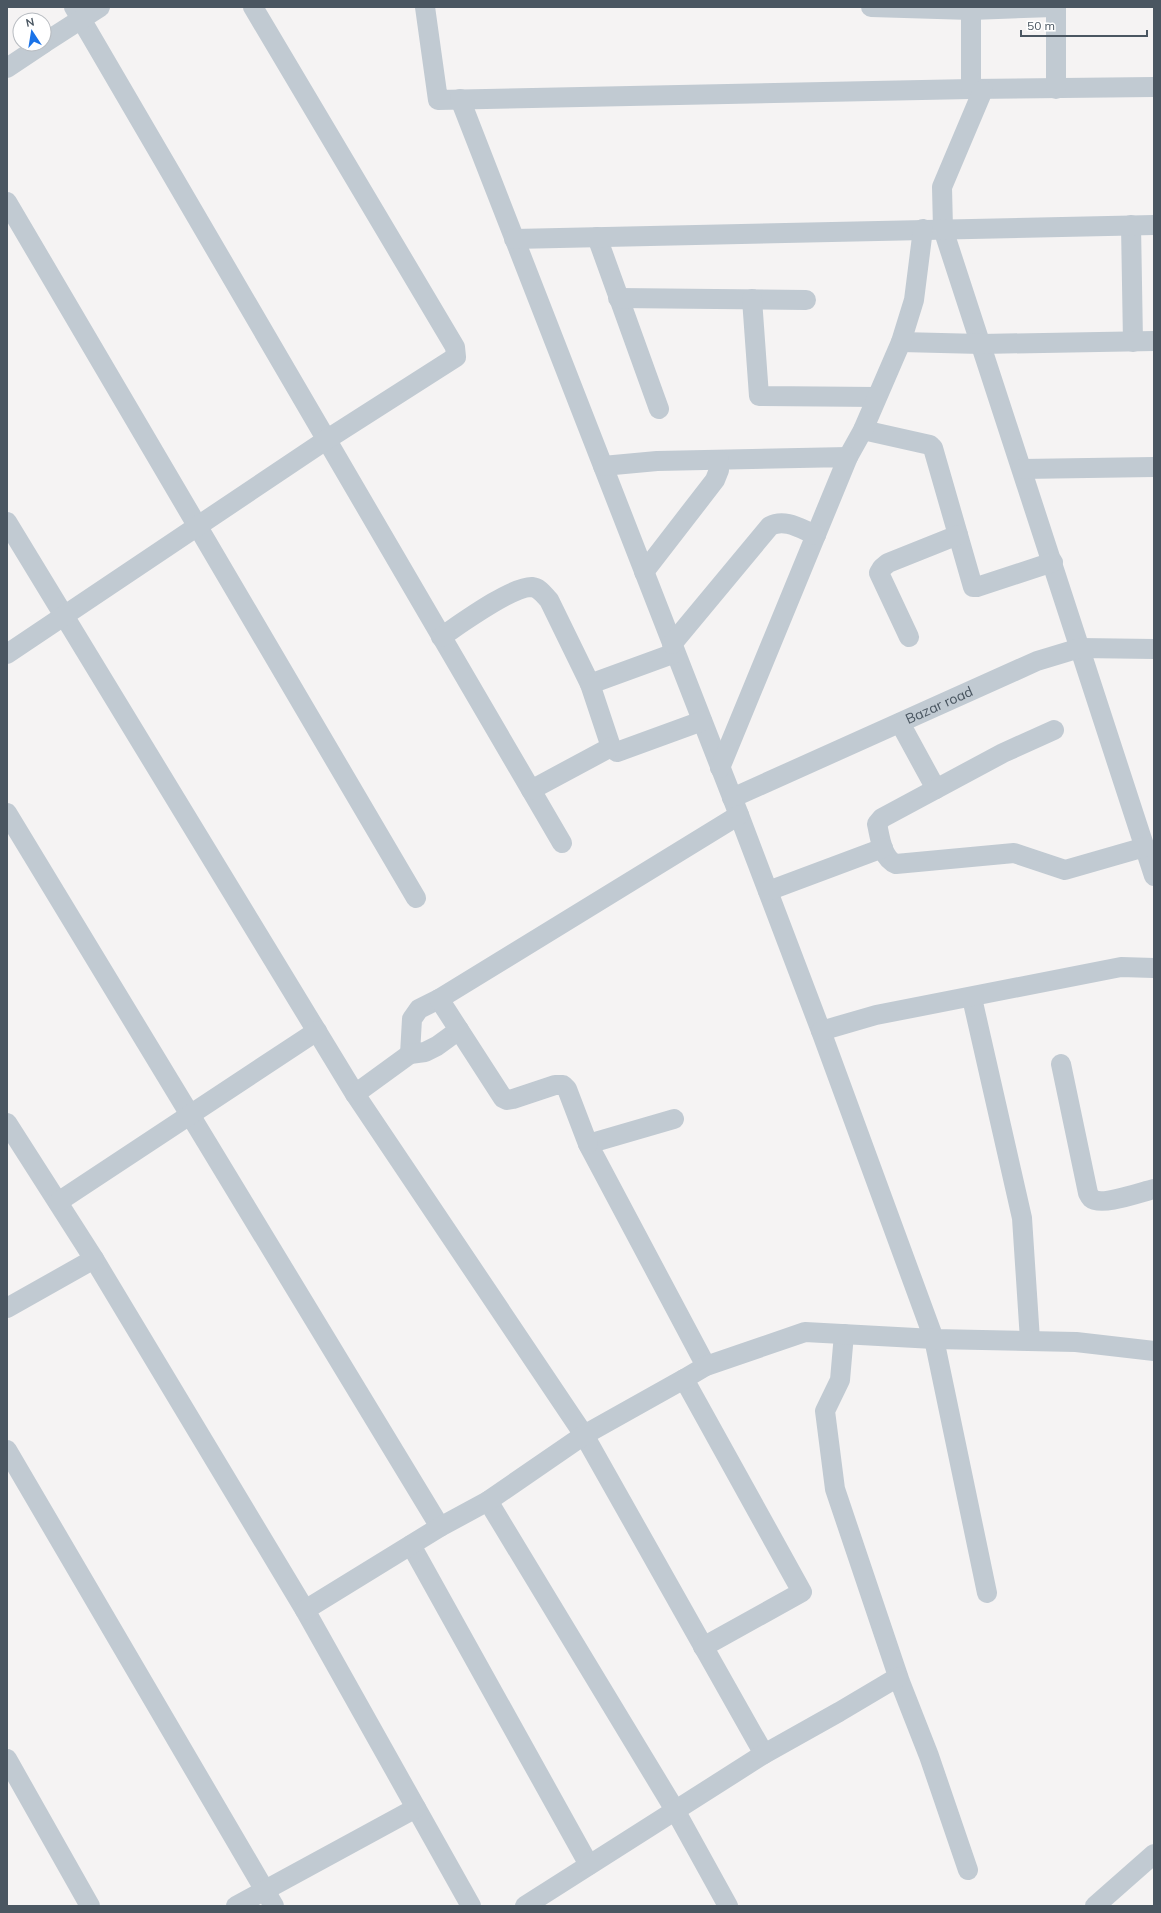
<svg xmlns="http://www.w3.org/2000/svg" width="1161" height="1913" viewBox="0 0 1161 1913" font-family="Mulish,sans-serif">
  <rect width="100%" height="100%" fill="#f5f3f3"/>
  <g fill="none" stroke-linecap="round" stroke-linejoin="round">
    <g stroke="#c1cad2" stroke-width="20">
      <polyline points="74,7 562,843"/>
      <polyline points="425,7 438,100 971,89 1154,87"/>
      <polyline points="871,7 971,10 1053,7"/>
      <polyline points="44,43 100,7"/>
      <polyline points="7,68 43,44"/>
      <polyline points="971,89 971,7"/>
      <polyline points="1056,89 1056,7"/>
      <polyline points="983,90 942,187 943,229 1154,876"/>
      <polyline points="460,99 739,815 821,1031 934,1339 987,1593"/>
      <polyline points="7,202 416,898"/>
      <polyline points="1131,225 1133,342"/>
      <polyline points="597,237 659,409"/>
      <polyline points="514,239 1154,225"/>
      <polyline points="618,298 806,300"/>
      <polyline points="752,299 759,396 876,397"/>
      <polyline points="901,342 981,344 1154,341"/>
      <polyline points="863,430 930,445 933,448 973,587 977,587 1053,562"/>
      <polyline points="848,457 863,430 901,342 914,300 923,229"/>
      <polyline points="603,466 657,461 848,457 720,768"/>
      <polyline points="1022,469 1154,467"/>
      <polyline points="7,522 355,1094 584,1435 764,1754"/>
      <polyline points="644,572 715,480 719,470 719,460"/>
      <path d="M441,637C459,625 512,586 532,587C540,588 544,595 549,600L590,684L675,653"/>
      <polyline points="909,637 879,573 882,568 888,563 958,535"/>
      <path d="M672,644L770,526C785,518 801,529 816,535"/>
      <polyline points="7,654 326,440 456,357 455,347 253,7"/>
      <polyline points="590,684 611,747 617,752 702,721"/>
      <polyline points="900,723 936,789"/>
      <path d="M1054,730L1003,753L882,818L877,824C880,837 882,859 896,864L1014,853L1065,870L1145,847"/>
      <polyline points="531,790 611,747"/>
      <path id="s1" d="M732,798L1037,661L1080,648L1154,649"/>
      <polyline points="7,813 440,1527"/>
      <polyline points="768,891 883,848"/>
      <polyline points="972,998 1022,1218 1030,1340"/>
      <polyline points="821,1031 876,1015 1121,967 1154,968"/>
      <polyline points="410,1054 412,1019 419,1009 439,999"/>
      <path d="M1061,1064L1088,1193C1089,1195 1090,1197 1091,1198C1101,1207 1141,1192 1154,1189"/>
      <polyline points="355,1094 410,1054 425,1052 437,1046 459,1030"/>
      <polyline points="674,1119 588,1144 706,1366"/>
      <polyline points="7,1123 94,1259 305,1610 471,1906"/>
      <polyline points="588,1144 567,1089 563,1085 555,1085 513,1099 507,1100 503,1098 439,999 739,815"/>
      <polyline points="58,1202 317,1031"/>
      <polyline points="7,1308 94,1259"/>
      <polyline points="844,1334 840,1380 825,1411 835,1489 900,1682 929,1756 968,1870"/>
      <polyline points="684,1379 802,1592 703,1647"/>
      <polyline points="7,1450 274,1906"/>
      <polyline points="488,1501 675,1810 728,1906"/>
      <polyline points="411,1545 589,1865"/>
      <polyline points="305,1610 440,1527 488,1501 584,1435 684,1379 706,1366 805,1332 934,1339 1076,1342 1154,1351"/>
      <polyline points="7,1759 90,1906"/>
      <polyline points="236,1906 416,1808"/>
      <polyline points="525,1906 764,1754 839,1712 898,1677"/>
      <polyline points="1095,1906 1154,1854"/>
    </g>
  </g>
  <g text-anchor="middle" stroke-width="3" stroke-linejoin="round" paint-order="stroke">
    <g font-size="14" fill="#4a5661" stroke="#fff">
      <text dy="5" stroke="none"><textPath href="#s1" startOffset="227">Bazar road</textPath></text>
    </g>
  </g>
  <rect width="1161" height="1913" fill="none" stroke="#4a5661" stroke-width="16"/>
  <g transform="translate(32 32) rotate(348)"><circle r="19" fill="#ffffff" stroke="#b7bbc0"/>
  <path d="M0-3L7 15L0 10L-7 15Z" fill="#1a73e8"/>
  <text y="-6" font-size="11" font-weight="bold" text-anchor="middle" fill="#4a5661">N</text>
  </g>
  <path d="M1021 30v6h126v-6" fill="none" stroke="#4a5661" stroke-width="2"/>
  <text x="1027" y="30" font-size="12" fill="#4a5661" stroke="#ffffff" stroke-width="3" paint-order="stroke">50 m</text>
</svg>
